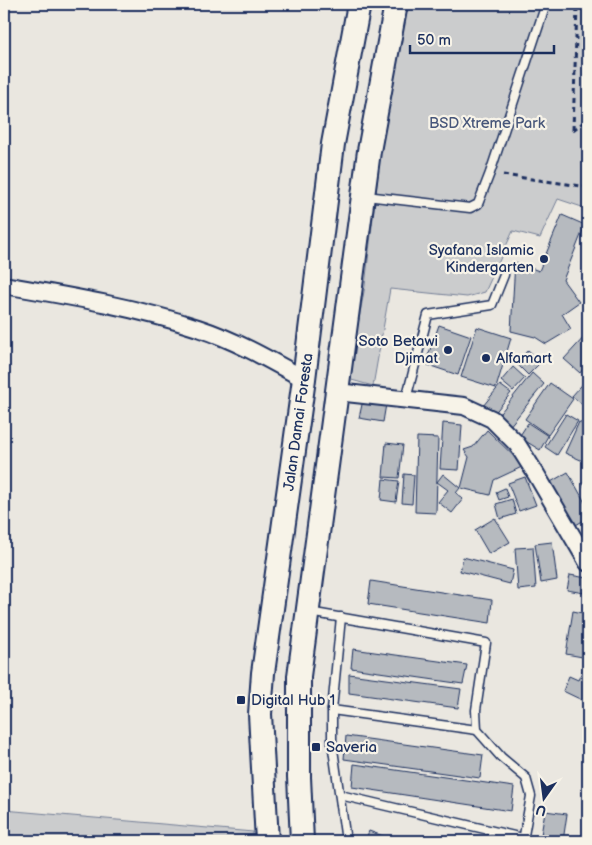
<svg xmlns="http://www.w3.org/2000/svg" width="592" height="845" viewBox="0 0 592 845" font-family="'Balsamiq Sans',sans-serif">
  <rect width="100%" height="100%" fill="#eae7e0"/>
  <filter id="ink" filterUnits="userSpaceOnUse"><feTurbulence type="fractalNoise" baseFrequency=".02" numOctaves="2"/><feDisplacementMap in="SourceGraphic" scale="10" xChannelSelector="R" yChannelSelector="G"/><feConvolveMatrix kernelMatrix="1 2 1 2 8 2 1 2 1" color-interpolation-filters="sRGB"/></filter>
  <g filter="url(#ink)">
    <g fill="#cbcccd" stroke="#737e96">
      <polygon points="406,4 588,4 588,209 558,199 540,238 513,231 485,292 467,297 390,289 373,386 348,379 365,286 393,46"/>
      <polygon points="4,810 253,832 253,841 4,841"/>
    </g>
    <g fill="#b6babf" stroke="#1b2f5e">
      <polygon points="562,215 585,225 563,280 579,302 562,314 571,329 546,344 535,337 511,331 515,262 539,271"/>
      <polygon points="439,325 471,336 458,375 425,364"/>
      <polygon points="477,327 511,338 496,388 461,377"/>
      <polygon points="586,335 588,337 588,363 580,373 564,359"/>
      <polygon points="528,350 541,362 528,375 516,363"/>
      <polygon points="513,367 525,378 513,391 501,381"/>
      <polygon points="532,373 544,384 509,427 497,417"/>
      <polygon points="588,378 588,414 582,409 584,406 572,396"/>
      <polygon points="550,383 573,399 548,435 525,419"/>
      <polygon points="500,385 511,393 493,415 483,406"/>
      <polygon points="363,400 386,404 383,422 359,418"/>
      <polygon points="566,414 578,421 557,455 545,447"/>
      <polygon points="579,422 588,427 588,450 583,461 565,453"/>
      <polygon points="443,423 462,425 459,470 440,469"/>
      <polygon points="528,423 548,436 540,450 519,437"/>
      <polygon points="487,430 524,466 494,480 490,495 461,488 469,457 464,450 473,447"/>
      <polygon points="417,437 438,438 436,513 415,512"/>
      <polygon points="386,443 403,445 399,478 383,477"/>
      <polygon points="568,472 588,508 588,518 574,526 549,483"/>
      <polygon points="404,474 414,475 412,504 402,503"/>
      <polygon points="443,474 460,488 456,493 463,499 452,513 438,502 448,490 437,482"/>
      <polygon points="525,477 536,505 519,511 508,483"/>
      <polygon points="383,479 399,481 396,502 381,500"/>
      <polygon points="588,480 588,493 583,483"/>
      <polygon points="505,488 508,497 499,500 496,492"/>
      <polygon points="512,499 516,514 500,519 496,504"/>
      <polygon points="495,518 510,542 489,554 475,530"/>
      <polygon points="552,542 557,580 541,583 535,544"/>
      <polygon points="533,547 536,588 518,590 515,548"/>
      <polygon points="463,557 513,570 510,584 460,571"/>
      <polygon points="570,575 587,578 584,593 567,590"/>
      <polygon points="371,581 492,600 490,623 368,604"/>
      <polygon points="573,611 588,614 588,658 566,654"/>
      <polygon points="353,649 467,665 463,684 351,668"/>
      <polygon points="586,663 588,663 588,703 563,691 569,676 578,680"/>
      <polygon points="349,674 461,689 458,708 349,693"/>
      <polygon points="346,736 483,755 480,778 344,759"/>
      <polygon points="354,764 514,787 511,811 352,787"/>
      <polygon points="545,811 567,814 563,841 540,841"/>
      <polygon points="369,831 397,841 365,841"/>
    </g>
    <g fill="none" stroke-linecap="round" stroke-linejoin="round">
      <defs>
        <g id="lane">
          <polyline points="366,196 470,208 478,204 490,173 546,4"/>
          <polyline points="406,399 428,315 492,305 504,275"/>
          <polyline points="309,612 486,643 476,710 477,730 501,757 526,778 531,796 523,841"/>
          <polyline points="341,617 332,710 332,742 346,841"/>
          <polyline points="332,710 477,730"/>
          <polyline points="340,795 523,838"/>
        </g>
        <g id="street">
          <path d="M4,285C68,296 135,307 198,328C235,340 270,360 304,379"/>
          <polyline points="337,392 464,406 492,419 517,444 536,474 588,563"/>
        </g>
        <g id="secondary">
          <polyline points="267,841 260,714 263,673 304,379 333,144 359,4"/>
          <polyline points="302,841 299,777 299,676 369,151 396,4"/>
        </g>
      </defs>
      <use href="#lane" stroke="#1b2f5e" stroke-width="11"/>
      <use href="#street" stroke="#1b2f5e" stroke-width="20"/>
      <use href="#secondary" stroke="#1b2f5e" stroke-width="26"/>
      <g stroke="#1b2f5e" stroke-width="3" stroke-dasharray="5 4" stroke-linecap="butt">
        <polyline points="573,130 577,6 588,6"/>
        <polyline points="573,130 588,119"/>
        <polyline points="503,175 588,187"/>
      </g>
      <use href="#lane" stroke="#f7f3e8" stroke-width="8"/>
      <use href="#street" stroke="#f7f3e8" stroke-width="16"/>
      <use href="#secondary" stroke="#f7f3e8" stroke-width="22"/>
    </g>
  </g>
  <g fill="#1b2f5e" stroke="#f7f3e8" stroke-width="2">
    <circle cx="544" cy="259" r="5"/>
    <circle cx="448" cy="350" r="5"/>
    <circle cx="486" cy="358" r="5"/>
    <rect x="236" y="695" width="10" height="10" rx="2.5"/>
    <rect x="311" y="742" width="10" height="10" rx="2.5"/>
  </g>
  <g text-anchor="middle" stroke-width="4.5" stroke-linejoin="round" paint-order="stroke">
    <g font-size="15" fill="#47567a" stroke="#f7f3e8">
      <text x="487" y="128">BSD Xtreme Park</text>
    </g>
    <g font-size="15" fill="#1b2f5e" stroke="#f7f3e8" text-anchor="start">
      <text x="534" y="255" text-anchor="end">Syafana Islamic<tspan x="534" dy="17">Kindergarten</tspan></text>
      <text x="438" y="346" text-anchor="end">Soto Betawi<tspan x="438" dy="17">Djimat</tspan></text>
      <text x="496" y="363">Alfamart</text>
      <text x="251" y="705">Digital Hub 1</text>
      <text x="326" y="752">Saveria</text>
    </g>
    <g font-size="15" fill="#1b2f5e" stroke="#f7f3e8">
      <text transform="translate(298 422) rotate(-82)" y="5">Jalan Damai Foresta</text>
    </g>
  </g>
  <rect width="592" height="845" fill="none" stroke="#f7f3e8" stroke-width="20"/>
  <rect x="10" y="10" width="572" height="825" fill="none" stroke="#1b2f5e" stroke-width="2" filter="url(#ink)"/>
  <g transform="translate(544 798) rotate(194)" stroke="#f7f3e8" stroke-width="4" paint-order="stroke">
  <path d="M0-4L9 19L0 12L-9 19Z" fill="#1b2f5e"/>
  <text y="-8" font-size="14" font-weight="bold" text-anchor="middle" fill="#1b2f5e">U</text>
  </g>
  <path d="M410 45v8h144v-8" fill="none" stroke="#1b2f5e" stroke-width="2.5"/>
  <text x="417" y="45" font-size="15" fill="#1b2f5e" stroke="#f7f3e8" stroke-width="4" paint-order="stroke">50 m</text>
</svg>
